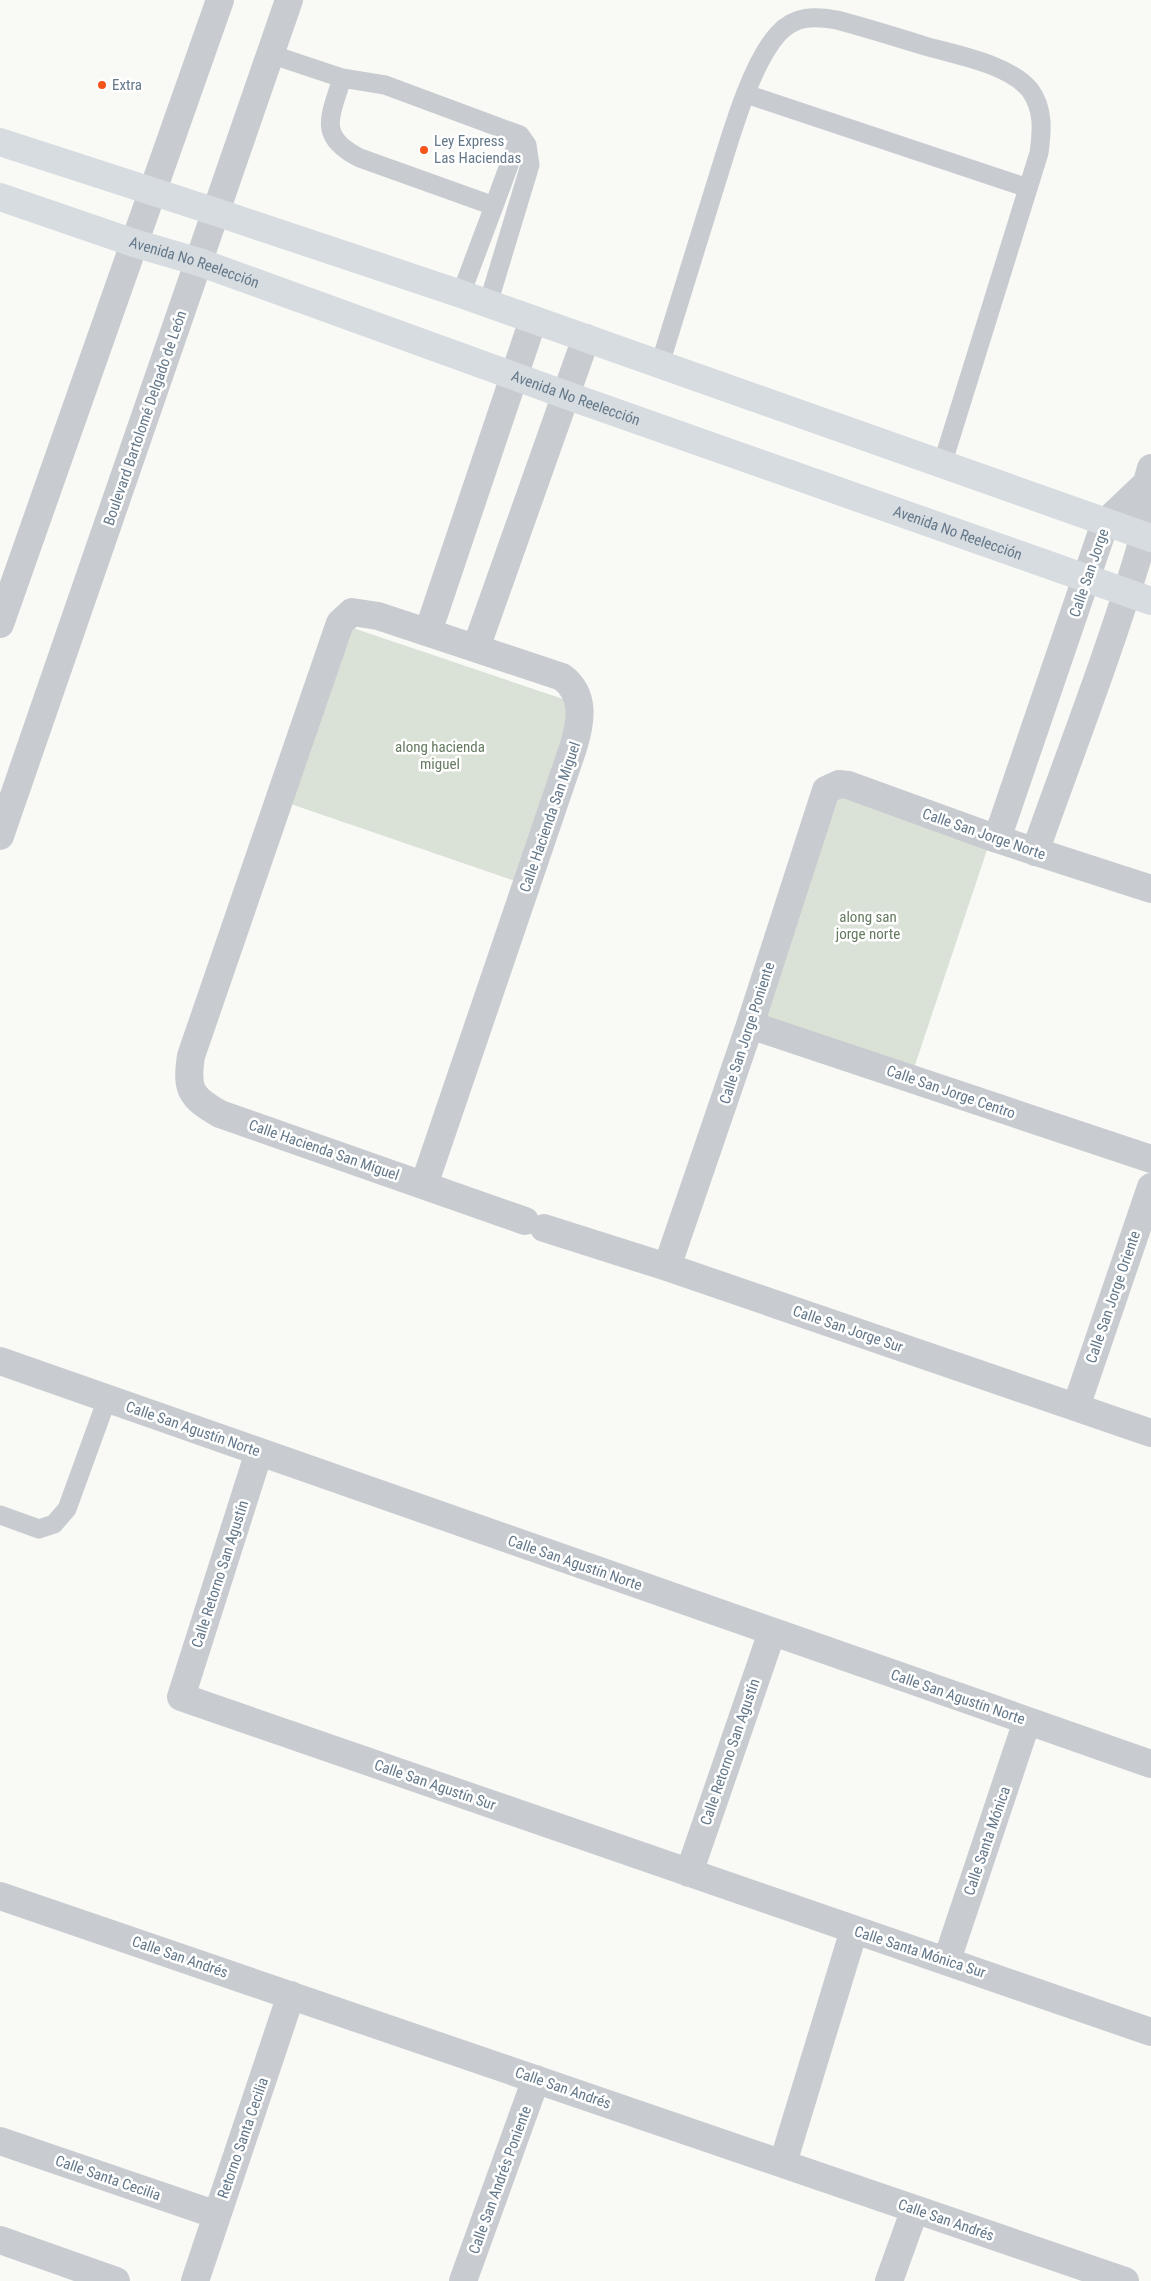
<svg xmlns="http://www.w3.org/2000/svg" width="1151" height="2281" viewBox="0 0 1151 2281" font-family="'Roboto Condensed',sans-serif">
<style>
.green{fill:#dae1d6}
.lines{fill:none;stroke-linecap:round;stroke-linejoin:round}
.service{stroke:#c8ccd0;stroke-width:19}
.minor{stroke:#c8ccd0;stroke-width:28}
.tertiary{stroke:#c8ccd0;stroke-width:28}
.secondary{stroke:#d6dce0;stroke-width:28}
.poi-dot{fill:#f65418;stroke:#fff;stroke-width:2}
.labels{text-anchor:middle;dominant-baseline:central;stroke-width:5;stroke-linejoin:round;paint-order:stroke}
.poi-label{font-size:15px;fill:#64788a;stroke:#fff;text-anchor:start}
.street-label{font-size:15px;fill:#64788a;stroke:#fff}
.park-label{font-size:15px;fill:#657a60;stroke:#fff}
</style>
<rect width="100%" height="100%" fill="#f9f9f6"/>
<!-- green -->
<path class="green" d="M344 625 575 703 515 881 285 802Z
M823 781 992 835 911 1077 745 1016Z"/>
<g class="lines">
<!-- service -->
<path class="service" d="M270 54 342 78 385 85 520 135 527 145 530 165 488 304
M342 78C331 116 316 136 360 158L494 206 461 294
M746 94 1028 188
M494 206 520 135
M660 364C679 303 698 241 717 180 730 139 750 65 778 34 795 15 815 16 837 20 867 28 896 37 925 46 956 55 1009 64 1030 90 1044 109 1042 131 1039 153L942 465
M0 1515 39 1529 54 1524 67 1509 107 1399"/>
<!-- minor -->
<path class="minor" d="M428 632 533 320
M476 648 586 338
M997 839 1105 523 1145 485
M1035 852C1070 753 1109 654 1139 553 1148 524 1141 497 1151 468
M750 1025 1151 1159
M424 1185 573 748C581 722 586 695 562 677L378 616 352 612 340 623 191 1056C186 1089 190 1097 220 1114L525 1221
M544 1228 667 1267 1151 1433
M667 1267 750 1025 826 790 839 784 848 785 997 839 1151 889
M0 1361 1151 1764
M1076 1407 1151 1187
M259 1452 181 1697 1151 2032
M689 1873 772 1632
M0 1896 1125 2281
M947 1960 1027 1721
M0 2141 217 2215
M783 2163 854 1930
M0 2240 116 2281
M195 2281 291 1995
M463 2281 536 2079
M889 2281 915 2209"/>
<!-- tertiary -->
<path class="tertiary" d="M0 624 220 0
M0 836 289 0"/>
<!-- secondary -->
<g class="secondary">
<path d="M0 142 216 212 461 294 1151 538"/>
<path id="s1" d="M0 197 134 243 199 262 566 395 1151 601"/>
</g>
</g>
<!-- markers -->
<g class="poi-dot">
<circle cx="102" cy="85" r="5"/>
<circle cx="424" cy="150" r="5"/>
</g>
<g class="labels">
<!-- poi labels -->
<g class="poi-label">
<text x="112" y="85">Extra</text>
<text x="434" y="141">Ley Express<tspan x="434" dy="17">Las Haciendas</tspan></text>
</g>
<!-- street labels -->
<g class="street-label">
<text stroke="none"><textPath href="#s1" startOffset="205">Avenida No Reelección</textPath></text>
<text stroke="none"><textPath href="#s1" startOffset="610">Avenida No Reelección</textPath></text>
<text transform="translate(145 418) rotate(-71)">Boulevard Bartolomé Delgado de León</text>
<text stroke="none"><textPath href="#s1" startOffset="1015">Avenida No Reelección</textPath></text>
<text transform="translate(1089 573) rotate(-71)">Calle San Jorge</text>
<text transform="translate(550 817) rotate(-71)">Calle Hacienda San Miguel</text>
<text transform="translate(984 834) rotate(19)">Calle San Jorge Norte</text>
<text transform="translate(747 1033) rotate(-72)">Calle San Jorge Poniente</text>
<text transform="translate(951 1092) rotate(19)">Calle San Jorge Centro</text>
<text transform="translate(324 1150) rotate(19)">Calle Hacienda San Miguel</text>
<text transform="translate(1113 1297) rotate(-71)">Calle San Jorge Oriente</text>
<text transform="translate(848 1329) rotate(19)">Calle San Jorge Sur</text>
<text transform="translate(193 1429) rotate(19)">Calle San Agustín Norte</text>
<text transform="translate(575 1563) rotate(19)">Calle San Agustín Norte</text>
<text transform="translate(220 1574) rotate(-72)">Calle Retorno San Agustín</text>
<text transform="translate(958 1697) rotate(19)">Calle San Agustín Norte</text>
<text transform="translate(730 1752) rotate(-71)">Calle Retorno San Agustín</text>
<text transform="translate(435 1785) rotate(19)">Calle San Agustín Sur</text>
<text transform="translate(987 1841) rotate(-71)">Calle Santa Mónica</text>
<text transform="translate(920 1952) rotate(18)">Calle Santa Mónica Sur</text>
<text transform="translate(180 1957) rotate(19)">Calle San Andrés</text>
<text transform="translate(563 2088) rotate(19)">Calle San Andrés</text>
<text transform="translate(243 2138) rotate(-71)">Retorno Santa Cecilia</text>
<text transform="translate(108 2178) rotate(19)">Calle Santa Cecilia</text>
<text transform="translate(500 2180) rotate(-70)">Calle San Andrés Poniente</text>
<text transform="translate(946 2220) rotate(19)">Calle San Andrés</text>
</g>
<!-- park labels -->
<g class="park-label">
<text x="440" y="747">along hacienda<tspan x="440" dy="17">miguel</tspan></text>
<text x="868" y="917">along san<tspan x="868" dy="17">jorge norte</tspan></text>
</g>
</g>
</svg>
